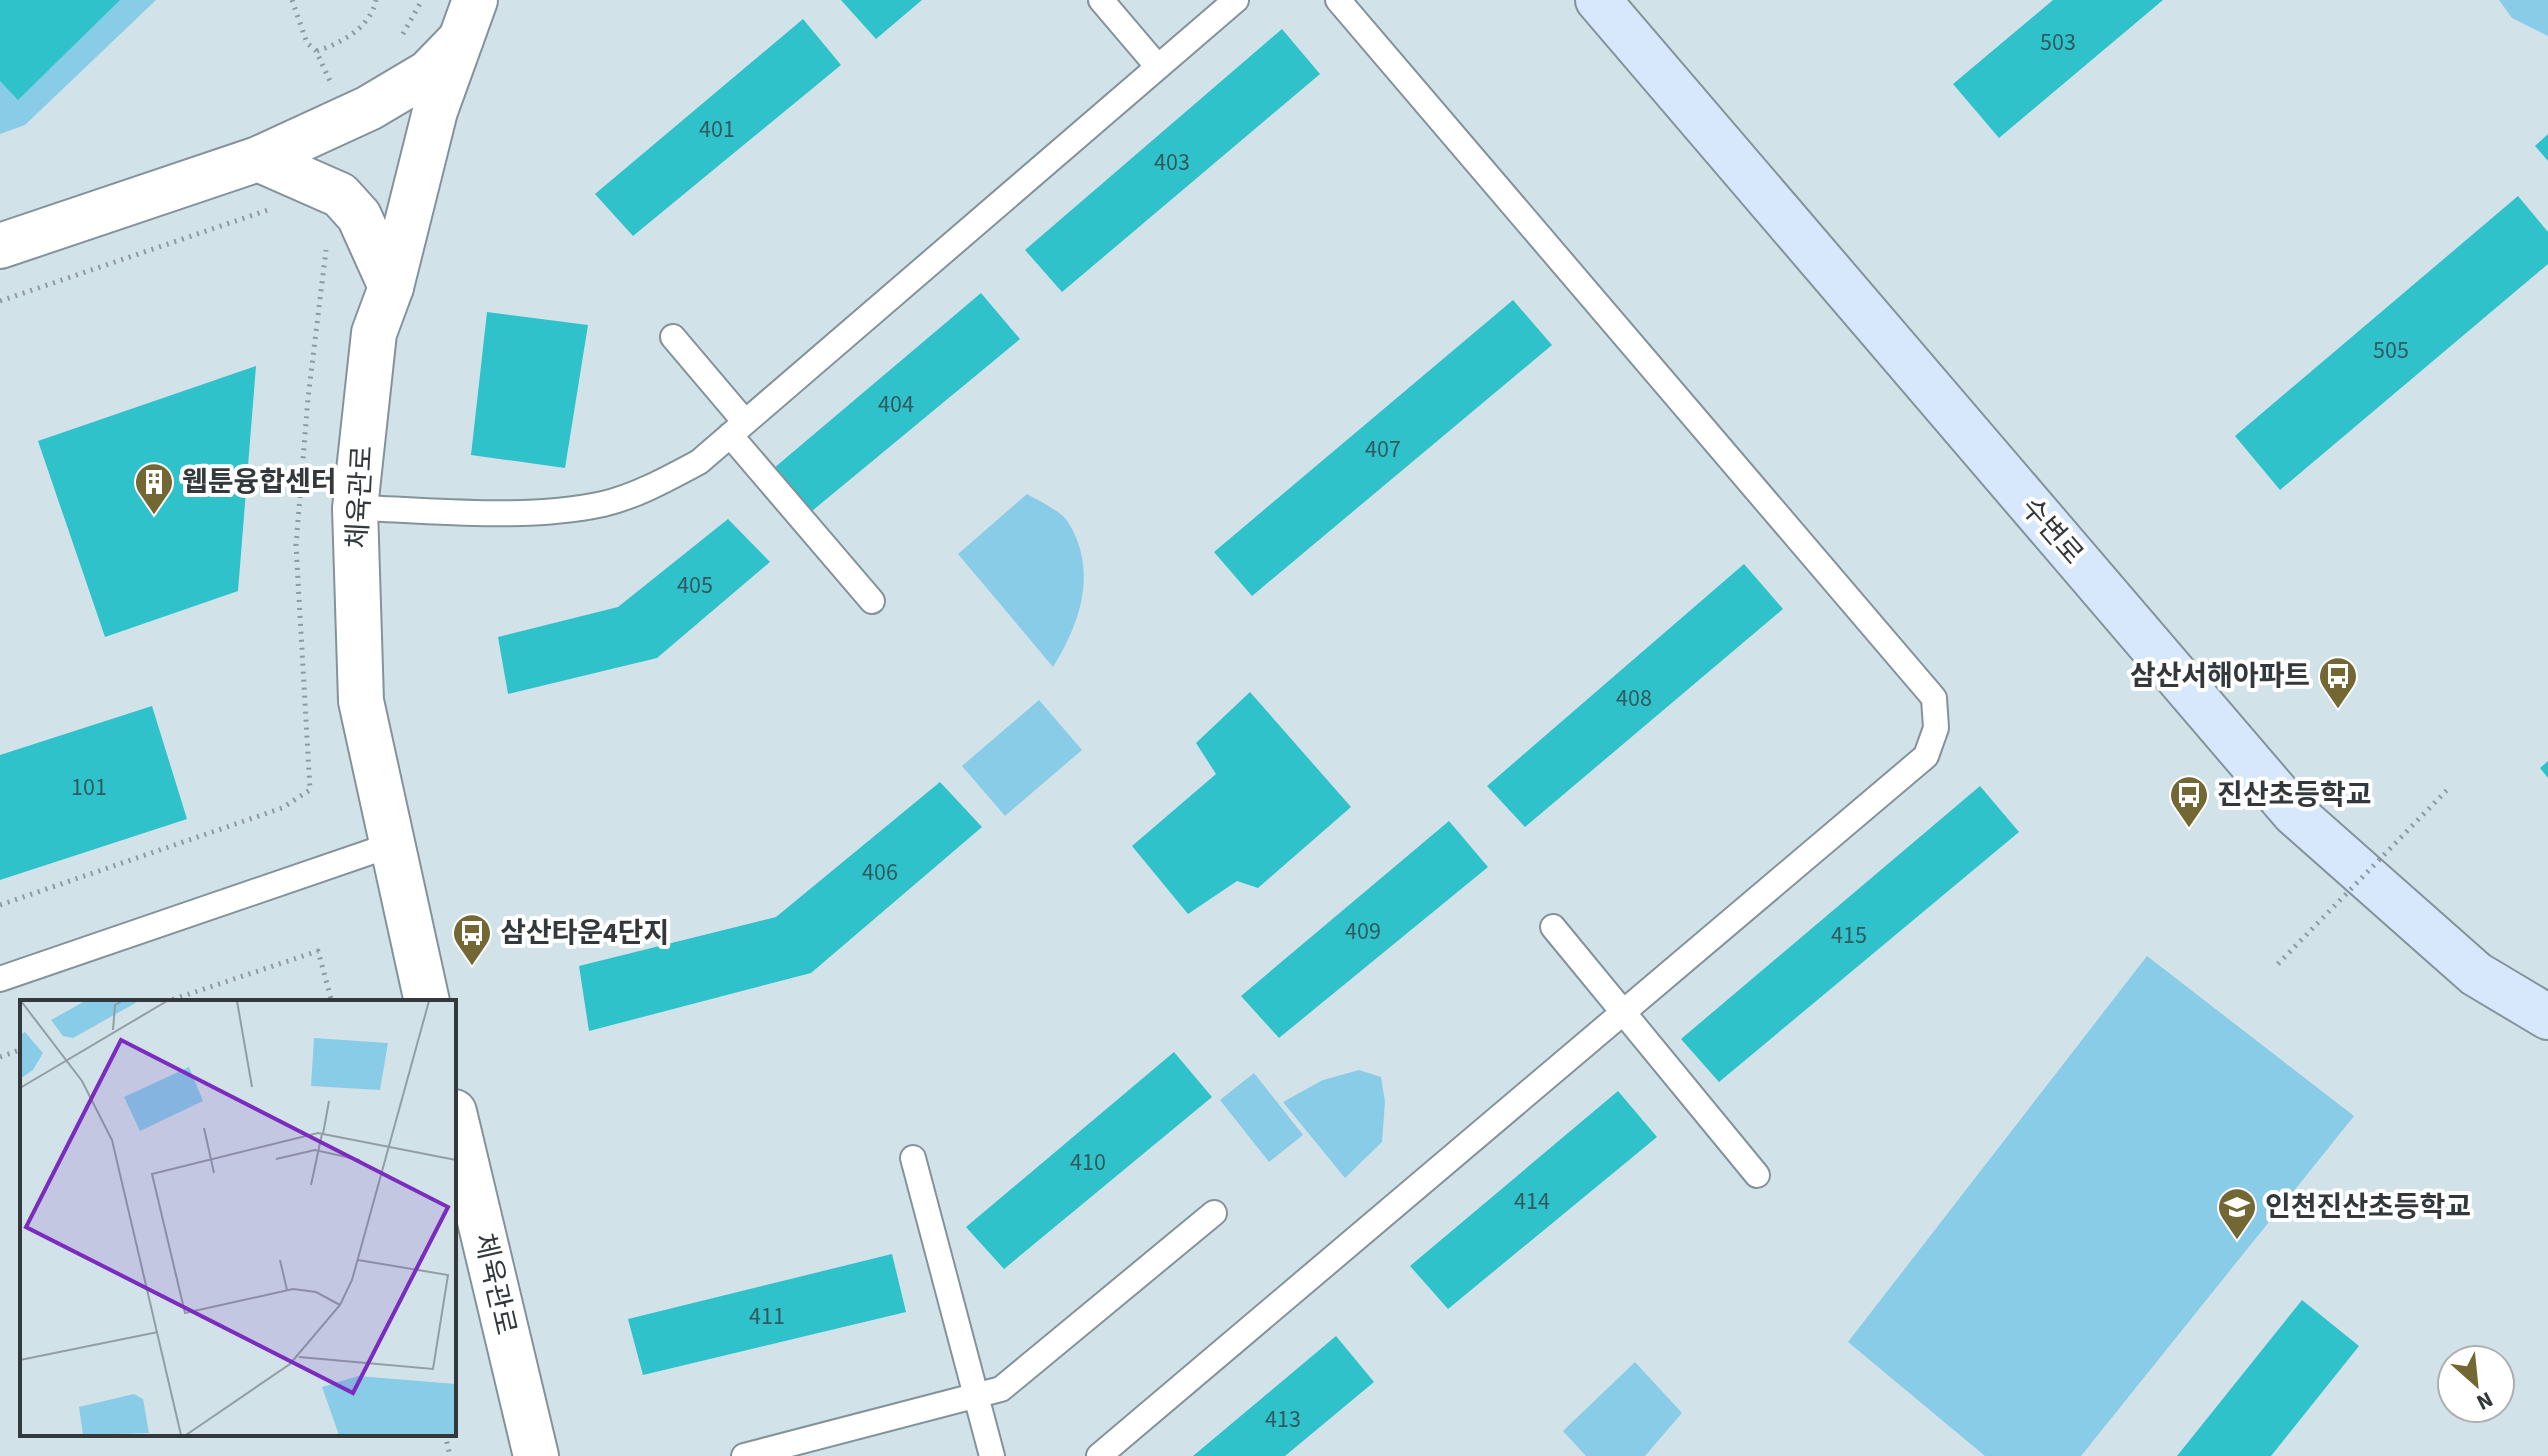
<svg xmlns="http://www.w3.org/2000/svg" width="2548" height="1456" viewBox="0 0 2548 1456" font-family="'Source Sans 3','Noto Sans KR',sans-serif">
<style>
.green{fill:#89cce7}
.building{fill:#2fc2ca}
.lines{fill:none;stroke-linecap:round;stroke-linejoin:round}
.service-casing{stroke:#84939a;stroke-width:28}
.minor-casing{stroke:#84939a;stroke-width:48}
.tertiary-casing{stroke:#84939a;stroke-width:48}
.secondary-casing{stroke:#84939a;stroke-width:48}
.path{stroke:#8f9aa0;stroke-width:5;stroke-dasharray:2 6;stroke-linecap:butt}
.service{stroke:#fff;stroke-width:24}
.minor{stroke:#fff;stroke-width:44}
.tertiary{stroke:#fff;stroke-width:44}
.secondary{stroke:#d7e8fc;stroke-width:44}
.path-bridge{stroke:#8f9aa0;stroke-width:5;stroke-dasharray:2 6;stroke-linecap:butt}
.labels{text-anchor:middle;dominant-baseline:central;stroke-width:8;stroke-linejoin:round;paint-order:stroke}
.number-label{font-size:24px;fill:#315a5f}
.poi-label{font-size:28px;font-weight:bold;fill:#32383b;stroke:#fff;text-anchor:start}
.street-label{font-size:28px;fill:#32383b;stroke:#fff}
.inset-road{fill:none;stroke:#929ea3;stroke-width:2}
.view{fill:#7b2cbf;fill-opacity:0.15;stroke:#7b2cbf;stroke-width:4}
.inset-edge{fill:none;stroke:#32383b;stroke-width:4}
</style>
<rect width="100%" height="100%" fill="#d2e2e9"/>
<!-- green -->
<path class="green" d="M0 0H156L25 125 0 134Z
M2499 0H2548V36L2512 18Z
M1027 494C1039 501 1061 511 1068 522 1098 570 1081 622 1053 667L958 554Z
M1039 700 1082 750 1005 816 962 766Z
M2147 956 2354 1116 2081 1456H1985L1848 1342Z
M1359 1070 1381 1077 1385 1102 1382 1142 1345 1178 1283 1102 1323 1080Z
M1254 1073 1303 1135 1269 1162 1220 1100Z
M1635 1362 1682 1413 1645 1456H1586L1563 1431Z"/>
<!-- building -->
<path class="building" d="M0 0H120L18 100 0 81Z
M841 0H922L876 39Z
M2053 0H2163L1999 138 1953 84Z
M803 19 841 65 633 236 595 194Z
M1282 29 1320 74 1062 292 1025 250Z
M2548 134V161L2535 146Z
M2518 196 2548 232V264L2280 490 2235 436Z
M981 293 1020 339 812 511 774 468Z
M1513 300 1552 345 1252 596 1214 552Z
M487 312 588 325 565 468 471 455Z
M256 366 238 591 105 637 38 441Z
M728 519 770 562 657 658 508 694 498 637 618 607Z
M1744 564 1783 609 1525 827 1487 786Z
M1250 692 1351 807 1258 888 1237 881 1188 914 1132 846 1216 774 1196 743Z
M152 706 187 819 0 880V755Z
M2548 761V778L2540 768Z
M940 782 982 827 811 973 589 1031 579 966 776 917Z
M1980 786 2019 832 1719 1082 1681 1039Z
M1449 821 1488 867 1279 1038 1241 996Z
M1174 1052 1212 1097 1004 1269 966 1227Z
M1618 1091 1657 1137 1448 1309 1410 1266Z
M892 1254 906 1312 643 1375 628 1319Z
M2302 1300 2359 1346 2271 1456H2177Z
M1336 1336 1374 1382 1285 1456H1193Z"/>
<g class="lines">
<!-- service casing -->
<g class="service-casing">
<path id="service" d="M1101 0 1158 67
M673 337 745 422
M730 435 872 601
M355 508C436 510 523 521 603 504 637 496 669 478 699 462L1236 0
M1553 927 1757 1175
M0 979 391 845
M913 1158 992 1456
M744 1456 1001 1389 1214 1213
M1099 1456 1926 756 1936 728 1934 698 1338 0"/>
</g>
<!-- minor casing -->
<g class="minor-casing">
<path id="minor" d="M258 159 340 195 359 216 391 287
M0 246 258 159 369 108 428 73 461 39"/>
</g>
<!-- tertiary casing -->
<g class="tertiary-casing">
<path id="tertiary" d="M427 1002 361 701 355 508 374 333 391 287 435 111 475 0
M454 1112 536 1456"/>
</g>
<!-- secondary casing -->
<g class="secondary-casing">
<path id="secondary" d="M1598 0 2294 813 2476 974 2548 1017"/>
</g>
<!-- path -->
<path class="path" d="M292 0 307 43 316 51 330 81
M403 34 422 0
M317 51C341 43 370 28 376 0
M0 301 268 210
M0 905 282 808 310 790 296 545 308 398 326 250
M165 1002 318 951 332 1002
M0 1057 22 1049
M445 1434 450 1456"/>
<!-- service -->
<use href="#service" class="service"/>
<!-- minor -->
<use href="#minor" class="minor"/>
<!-- tertiary -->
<use href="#tertiary" class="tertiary"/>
<!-- secondary -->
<use href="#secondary" class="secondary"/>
<!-- path-bridge -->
<path class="path-bridge" d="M2278 964 2447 790"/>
</g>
<!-- icons -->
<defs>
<g id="building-pin" transform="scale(2)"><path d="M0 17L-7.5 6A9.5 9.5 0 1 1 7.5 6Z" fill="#736734" stroke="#fff"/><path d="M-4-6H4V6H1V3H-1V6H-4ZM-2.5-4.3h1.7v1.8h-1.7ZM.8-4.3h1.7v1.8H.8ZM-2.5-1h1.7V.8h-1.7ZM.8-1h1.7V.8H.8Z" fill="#fff"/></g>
<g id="bus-pin" transform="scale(2)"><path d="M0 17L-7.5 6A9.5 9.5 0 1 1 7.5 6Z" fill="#736734" stroke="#fff"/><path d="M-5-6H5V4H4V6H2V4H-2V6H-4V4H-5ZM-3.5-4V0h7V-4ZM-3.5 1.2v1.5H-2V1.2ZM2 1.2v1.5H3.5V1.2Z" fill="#fff"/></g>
<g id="school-pin" transform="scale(2)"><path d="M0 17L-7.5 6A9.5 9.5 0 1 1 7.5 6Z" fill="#736734" stroke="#fff"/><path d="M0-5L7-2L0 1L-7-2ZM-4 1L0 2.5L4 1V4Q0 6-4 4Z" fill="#fff"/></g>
</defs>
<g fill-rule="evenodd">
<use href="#building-pin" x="154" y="482"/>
<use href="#bus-pin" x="2338" y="676"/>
<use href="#bus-pin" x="2189" y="795"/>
<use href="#bus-pin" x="472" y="933"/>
<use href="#school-pin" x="2237" y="1207"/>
</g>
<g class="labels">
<!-- number labels -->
<g class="number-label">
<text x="2058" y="42">503</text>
<text x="717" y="129">401</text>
<text x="1172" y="162">403</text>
<text x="2391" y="350">505</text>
<text x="896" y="404">404</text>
<text x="1383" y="449">407</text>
<text x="695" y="585">405</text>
<text x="1634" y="698">408</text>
<text x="89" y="787">101</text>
<text x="880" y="872">406</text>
<text x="1363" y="931">409</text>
<text x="1849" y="935">415</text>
<text x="1088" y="1162">410</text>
<text x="1532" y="1201">414</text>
<text x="767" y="1316">411</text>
<text x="1283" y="1419">413</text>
</g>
<!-- poi labels -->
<g class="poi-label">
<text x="182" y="482">웹툰융합센터</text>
<text x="2310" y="676" text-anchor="end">삼산서해아파트</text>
<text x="2217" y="795">진산초등학교</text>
<text x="500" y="933">삼산타운4단지</text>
<text x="2265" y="1207">인천진산초등학교</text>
</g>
<!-- street labels -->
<g class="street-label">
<text transform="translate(360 497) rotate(-87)">체육관로</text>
<text transform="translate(2052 531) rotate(49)">수변로</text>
<text transform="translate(495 1284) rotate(77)">체육관로</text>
</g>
</g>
<!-- overview -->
<g transform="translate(20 1000)">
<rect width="436" height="436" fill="#d2e2e9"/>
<path d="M65 1H119L53 38 43 36 31 20ZM5 32 23 53 13 70 0 79V35ZM294 38 368 43 360 90 291 86ZM169 67 183 101 120 131 104 97ZM338 376 436 384V435H319L302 387ZM114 394 123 399 129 433 63 435 59 407Z" fill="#89cce7"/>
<path class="inset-road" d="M1 1 62 81 92 140 161 435M217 1 232 87M93 30 95 5 102 1M0 88 147 1M184 128 194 173M303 134 309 101M256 159 295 150 340 160M291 185 302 134M260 260 267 290M320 305 296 292 273 289 165 313 132 174 298 133 436 160M279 357 413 369 428 275 338 260M0 360 138 332M166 435 270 364 320 305 332 280 409 1"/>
<path class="view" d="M101 40 428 207 333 393 6 227Z"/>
<rect width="436" height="436" class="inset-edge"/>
</g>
<!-- north arrow -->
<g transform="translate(2476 1384) rotate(153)"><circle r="38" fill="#ffffff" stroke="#adafb1" stroke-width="2"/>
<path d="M0-6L14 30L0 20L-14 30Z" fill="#736734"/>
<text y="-12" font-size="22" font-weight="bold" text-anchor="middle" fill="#32383b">N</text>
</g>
</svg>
